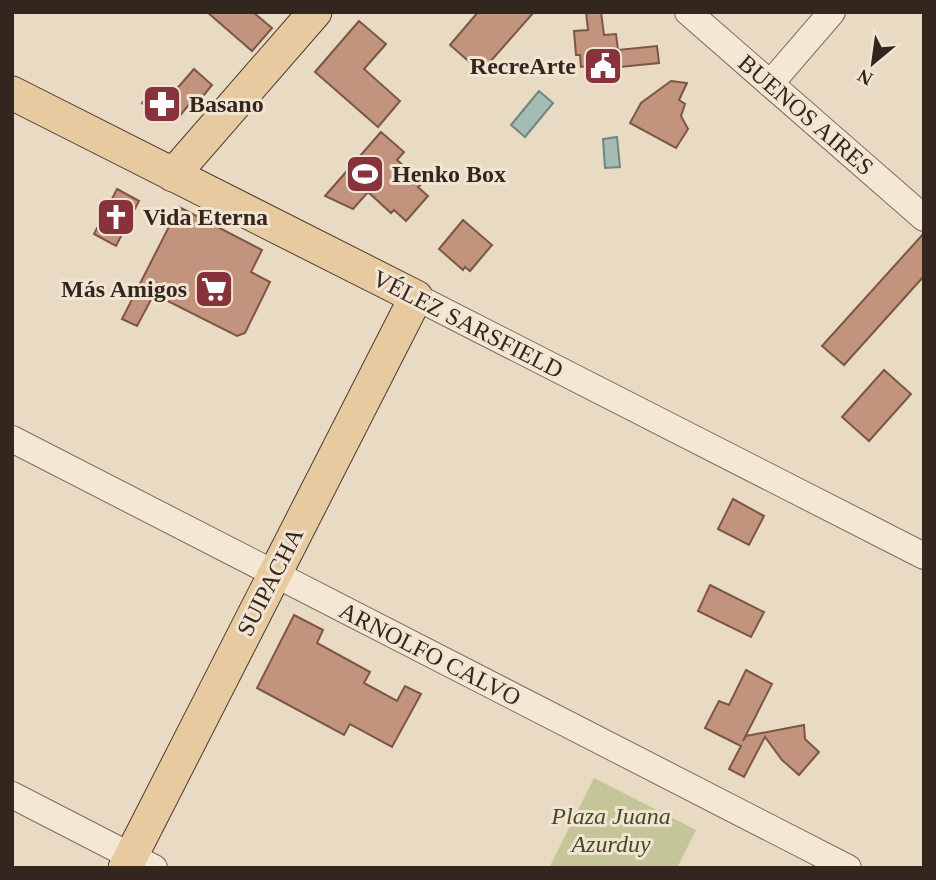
<svg xmlns="http://www.w3.org/2000/svg" width="936" height="880" viewBox="0 0 936 880" font-family="Georgia,serif">
<style>
.green{fill:#c4c599}
.water{fill:#a5bcb3;stroke:#6d887f;stroke-width:2}
.building{fill:#c2947e;stroke:#7d5645;stroke-width:2}
.lines{fill:none;stroke-linecap:round;stroke-linejoin:round}
.minor-casing{stroke:#806c5c;stroke-width:28}
.major-casing{stroke:#4e3b30;stroke-width:35}
.minor{stroke:#f4e8d5;stroke-width:26}
.major{stroke:#e7ca9f;stroke-width:33}
.labels{text-anchor:middle;dominant-baseline:central;stroke-width:6;stroke-linejoin:round;paint-order:stroke}
.poi-label{font-size:24px;font-weight:bold;fill:#32261e;stroke:#f1e5d2;text-anchor:start}
.street-label{font-size:24px;fill:#32261e;stroke:#f1e5d2}
.park-label{font-size:24px;font-style:italic;fill:#464c27;stroke:#f1e5d2}
</style>
<rect width="100%" height="100%" fill="#e8dac3"/>
<!-- green -->
<path class="green" d="M594 778 696 830 677 868H549Z"/>
<!-- water -->
<path class="water" d="M539 91 553 103 525 137 511 125Z
M617 137 620 167 605 168 603 139Z"/>
<!-- building -->
<path class="building" d="M207 12H253L272 28 252 51Z
M478 12H534L481 72 450 45Z
M586 12H601L604 35 616 34 618 50 657 46 659 63 620 67 619 63 581 67 580 55H576L574 31 588 30Z
M359 21 386 44 364 69 400 101 378 127 315 72Z
M194 69 212 85 195 106 191 102 178 118 166 120 142 103 154 89 167 100Z
M671 81 687 83 679 100 685 104 681 116 688 129 676 148 630 123 641 103Z
M381 132 404 152 397 160 423 183 418 187 428 196 406 221 394 210 391 213 368 192 353 209 325 196Z
M117 189 139 201 116 246 94 234Z
M179 207 262 250 251 272 270 282 245 333 237 336 154 294 137 326 122 319Z
M463 220 492 245 470 271 465 267 463 270 439 249Z
M924 233V276L844 365 822 346Z
M884 370 911 394 869 441 842 417Z
M733 499 764 516 749 545 718 529Z
M710 585 764 612 751 637 698 611Z
M294 615 323 630 317 643 370 672 364 683 397 701 405 686 421 694 392 747 350 724 344 735 257 688Z
M746 670 772 684 743 741 746 736 804 725 805 739 819 752 799 775 782 760 765 737 744 777 729 769 741 746 705 728 719 701 729 705Z"/>
<g class="lines">
<!-- minor casing -->
<g class="minor-casing">
<path id="minor" d="M688 12 924 218
M770 84 832 12
M416 297 924 556
M12 439 848 868
M12 795 154 868"/>
</g>
<!-- major casing -->
<g class="major-casing">
<path id="major" d="M12 93 416 297 125 868
M173 175 315 12"/>
</g>
<!-- minor -->
<use href="#minor" class="minor"/>
<!-- major -->
<use href="#major" class="major"/>
</g>
<!-- icons -->
<defs>
<g id="civic-square" transform="scale(2.0125)"><rect x="-9" y="-9" width="18" height="18" rx="4" fill="#88333c" stroke="#f1e5d2"/><path d="M-.6-6.5H3V-4.5H.6V-3L4-1V1h2V6H-6V1h2V-1L-.6-3ZM-1.2 2.5V6h2.4V2.5Z" fill="#fff"/></g>
<g id="pharmacy-square" transform="scale(2.0125)"><rect x="-9" y="-9" width="18" height="18" rx="4" fill="#88333c" stroke="#f1e5d2"/><path d="M-2-6h4v4h4v4h-4v4h-4v-4h-4v-4h4Z" fill="#fff"/></g>
<g id="stadium-square" transform="scale(2.0125)"><rect x="-9" y="-9" width="18" height="18" rx="4" fill="#88333c" stroke="#f1e5d2"/><path d="M0-5a6.5 5 0 1 0 0 10a6.5 5 0 1 0 0-10ZM-3.5-1.8h7v3.6h-7Z" fill="#fff"/></g>
<g id="church-square" transform="scale(2.0125)"><rect x="-9" y="-9" width="18" height="18" rx="4" fill="#88333c" stroke="#f1e5d2"/><path d="M-1.2-6h2.4v3.5h3.3v2.4h-3.3V6h-2.4V-.1h-3.3v-2.4h3.3Z" fill="#fff"/></g>
<g id="supermarket-square" transform="scale(2.0125)"><rect x="-9" y="-9" width="18" height="18" rx="4" fill="#88333c" stroke="#f1e5d2"/><path d="M-6-5.5h2.5l.6 2H6L4.5 2H-2.5L-4.4-4H-6ZM-1.5 3.2a1.3 1.3 0 1 0 .1 0ZM3 3.2a1.3 1.3 0 1 0 .1 0Z" fill="#fff"/></g>
</defs>
<g fill-rule="evenodd">
<use href="#civic-square" x="603" y="66"/>
<use href="#pharmacy-square" x="162" y="104"/>
<use href="#stadium-square" x="365" y="174"/>
<use href="#church-square" x="116" y="217"/>
<use href="#supermarket-square" x="214" y="289"/>
</g>
<g class="labels">
<!-- poi labels -->
<g class="poi-label">
<text x="576" y="66" text-anchor="end">RecreArte</text>
<text x="189" y="104">Basano</text>
<text x="392" y="174">Henko Box</text>
<text x="143" y="217">Vida Eterna</text>
<text x="187" y="289" text-anchor="end">Más Amigos</text>
</g>
<!-- street labels -->
<g class="street-label">
<text transform="translate(806 115) rotate(41)">BUENOS AIRES</text>
<text transform="translate(468 324) rotate(27)">VÉLEZ SARSFIELD</text>
<text transform="translate(270 582) rotate(-63)">SUIPACHA</text>
<text transform="translate(430 654) rotate(27)">ARNOLFO CALVO</text>
</g>
<!-- park labels -->
<g class="park-label">
<text x="611" y="816">Plaza Juana<tspan x="611" dy="28">Azurduy</tspan></text>
</g>
</g>
<!-- border -->
<rect width="936" height="880" fill="none" stroke="#32261e" stroke-width="28"/>
<!-- north arrow -->
<g transform="translate(873 63) rotate(209)" stroke="#f1e5d2" stroke-width="5" paint-order="stroke">
<path d="M0-5L12 26L0 18L-12 26Z" fill="#32261e"/>
<text y="-10" font-size="19" font-weight="bold" text-anchor="middle" fill="#32261e">N</text>
</g>
</svg>
